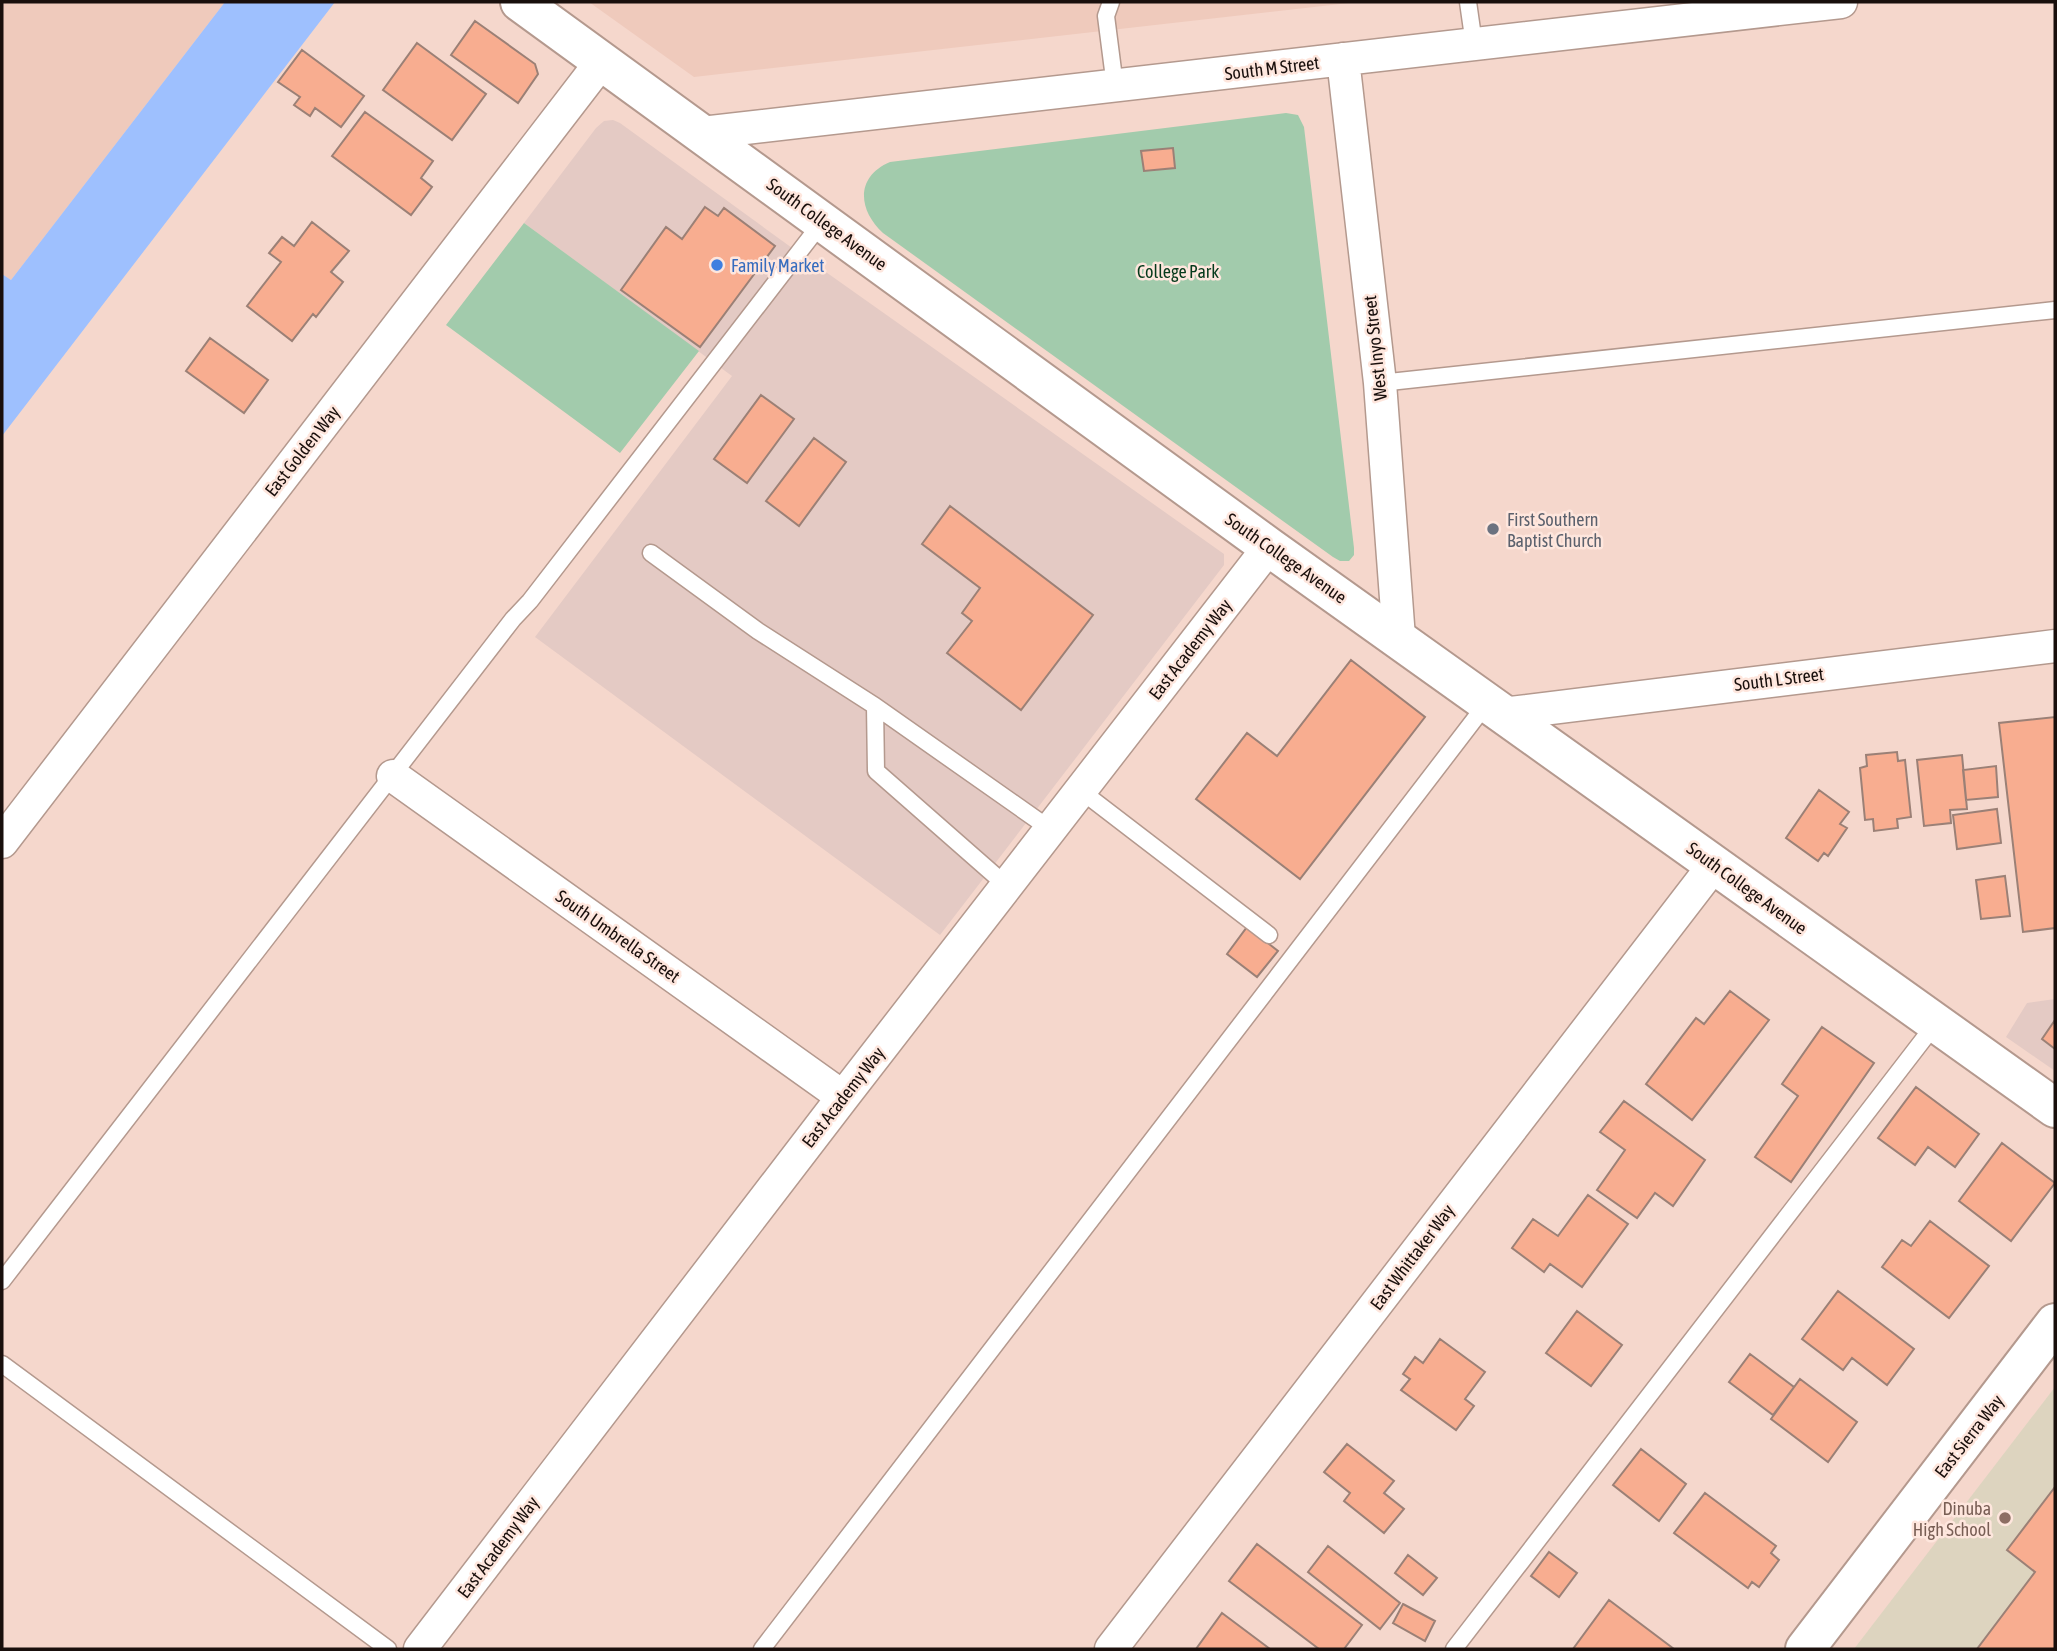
<svg xmlns="http://www.w3.org/2000/svg" width="2057" height="1651" viewBox="0 0 2057 1651" font-family="'Asap Condensed',sans-serif">
<style>
.commercial{fill:#e4cac4}
.built{fill:#efcabc}
.education{fill:#ddd4bf}
.green{fill:#a2cbac}
.water{fill:#9ec0fe}
.building{fill:#f8ad90;stroke:#9b8076;stroke-width:2}
.lines{fill:none;stroke-linecap:round;stroke-linejoin:round}
.service-casing{stroke:#b4998e;stroke-width:19}
.minor-casing{stroke:#b4998e;stroke-width:35}
.tertiary-casing{stroke:#b4998e;stroke-width:42}
.service{stroke:#fff;stroke-width:16}
.minor{stroke:#fff;stroke-width:32}
.tertiary{stroke:#fff;stroke-width:38}
.shop-dot{fill:#3f7fe0;stroke:#fee6dd;stroke-width:2.5}
.worship-dot{fill:#6b7280;stroke:#fee6dd;stroke-width:2.5}
.education-dot{fill:#8d6e63;stroke:#fee6dd;stroke-width:2.5}
.labels{text-anchor:middle;dominant-baseline:central;stroke-width:5;stroke-linejoin:round;paint-order:stroke}
.street-label{font-size:18px;fill:#190f0c;stroke:#fee6dd}
.shop-label{font-size:18px;fill:#366cbe;stroke:#fee6dd;text-anchor:start}
.park-label{font-size:18px;fill:#053a1b;stroke:#fee6dd}
.worship-label{font-size:18px;fill:#5b616d;stroke:#fee6dd;text-anchor:start}
.education-label{font-size:18px;fill:#785e54;stroke:#fee6dd;text-anchor:end}
</style>
<rect width="100%" height="100%" fill="#f5d7cc"/>
<!-- commercial -->
<path class="commercial" d="M613 120 620 123 799 253 1224 554V565L940 935 535 637 732 376 524 223 596 128 604 121Z
M2055 999V1071L2006 1037 2027 1003Z"/>
<!-- built -->
<path class="built" d="M2 2H225L11 280 2 274Z
M589 2H1358L694 77Z"/>
<!-- education -->
<path class="education" d="M2055 1387V1649H1854Z"/>
<!-- green -->
<path class="green" d="M1286 113 1298 115 1304 127 1354 548V555L1349 561H1340L1333 557 883 233C858 210 855 177 890 162Z
M524 223 699 351 620 453 446 325Z"/>
<!-- water -->
<path class="water" d="M225 2H335L2 436V274L11 280Z"/>
<!-- building -->
<path class="building" d="M475 21 535 64 538 74 518 103 451 55Z
M417 43 486 94 452 140 383 90Z
M302 50 364 96 341 127 315 108 310 116 294 105 300 97 278 82Z
M365 112 433 161 421 178 432 187 411 215 332 156Z
M1173 148 1175 168 1144 171 1141 151Z
M705 207 718 216 724 208 775 246 700 347 621 290 666 227 682 239Z
M312 222 349 251 331 272 343 282 316 317 313 314 292 341 247 306 281 262 269 253 282 237 294 246Z
M210 338 268 380 244 413 186 371Z
M761 395 794 419 747 483 714 459Z
M814 438 846 462 799 526 766 501Z
M950 506 1093 615 1021 710 947 653 972 621 962 613 980 588 922 544Z
M1351 660 1425 717 1300 879 1196 799 1247 733 1277 756Z
M2055 717V928L2023 932 1999 723Z
M1897 752 1898 761 1905 760 1911 817 1897 819 1898 828 1874 831 1873 819 1865 820 1860 768 1867 766 1866 755Z
M1962 755 1967 809 1950 810 1951 823 1924 826 1917 760Z
M1996 766 1998 797 1966 800 1963 770Z
M1819 790 1849 812 1840 824 1847 828 1828 856 1824 853 1818 861 1786 838Z
M1997 809 2001 843 1957 849 1953 815Z
M2005 876 2010 916 1981 919 1976 880Z
M1247 927 1278 951 1257 977 1227 954Z
M1730 991 1769 1020 1692 1120 1646 1084 1696 1018 1704 1024Z
M2055 1020V1049L2042 1039Z
M1822 1027 1874 1063 1791 1182 1755 1157 1798 1096 1782 1084Z
M1916 1087 1979 1134 1955 1167 1928 1147 1915 1165 1878 1138Z
M1624 1101 1705 1160 1673 1206 1655 1193 1637 1218 1597 1190 1625 1150 1600 1132Z
M2002 1143 2055 1183 2011 1241 1959 1201Z
M1588 1195 1628 1224 1582 1287 1550 1264 1544 1272 1512 1248 1533 1219 1558 1236Z
M1930 1221 1989 1266 1949 1318 1882 1267 1902 1240 1911 1246Z
M1838 1291 1914 1349 1887 1385 1852 1358 1843 1370 1802 1339Z
M1577 1311 1622 1345 1591 1386 1546 1353Z
M1440 1339 1485 1372 1465 1399 1474 1406 1456 1430 1401 1390 1410 1379 1403 1374 1415 1357 1423 1363Z
M1750 1354 1794 1387 1773 1415 1729 1382Z
M1800 1379 1857 1422 1828 1462 1771 1419Z
M1347 1444 1394 1481 1384 1493 1404 1509 1384 1533 1344 1501 1350 1493 1324 1472Z
M1641 1449 1686 1484 1659 1521 1613 1485Z
M2055 1487V1649H1977L2035 1572 2007 1550Z
M1705 1493 1776 1546 1771 1553 1779 1560 1759 1587 1752 1582 1748 1588 1674 1533Z
M1257 1544 1362 1625 1344 1649H1319L1229 1581Z
M1328 1546 1400 1603 1380 1629 1308 1572Z
M1549 1552 1577 1573 1559 1597 1531 1576Z
M1408 1555 1437 1578 1423 1595 1395 1573Z
M1609 1600 1674 1649H1573Z
M1403 1604 1435 1621 1425 1641 1393 1623Z
M1222 1613 1270 1649H1196Z"/>
<g class="lines">
<!-- service casing -->
<g class="service-casing">
<path id="service" d="M1111 2 1106 16 1115 86
M1468 2 1474 44
M1380 383 2055 310
M651 553 758 631 875 706 1050 829
M875 706 876 771 1007 886
M1080 790 1269 935
M2 1281 513 619 530 601 823 221
M2 1364 388 1649
M762 1649 1487 703
M1454 1649 1936 1023"/>
</g>
<!-- minor casing -->
<g class="minor-casing">
<path id="minor" d="M1343 59 1380 383 1399 638
M702 133 1841 2
M1502 714 2055 646
M393 776 843 1097
M2 842 602 61
M420 1649 843 1097 1269 547
M1111 1649 1714 865"/>
</g>
<!-- tertiary casing -->
<g class="tertiary-casing">
<path id="tertiary" d="M520 2 1269 547 2055 1108
M1805 1649 2055 1323"/>
</g>
<!-- service -->
<use href="#service" class="service"/>
<!-- minor -->
<use href="#minor" class="minor"/>
<!-- tertiary -->
<use href="#tertiary" class="tertiary"/>
</g>
<!-- markers -->
<circle class="shop-dot" cx="717" cy="265" r="7"/>
<circle class="worship-dot" cx="1493" cy="529" r="7"/>
<circle class="education-dot" cx="2005" cy="1518" r="7"/>
<g class="labels">
<!-- street labels -->
<g class="street-label">
<text transform="translate(1272 68) rotate(-7)">South M Street</text>
<text transform="translate(827 224) rotate(36)">South College Avenue</text>
<text transform="translate(1375 348) rotate(-96)">West Inyo Street</text>
<text transform="translate(302 451) rotate(-52)">East Golden Way</text>
<text transform="translate(1286 558) rotate(35)">South College Avenue</text>
<text transform="translate(1190 649) rotate(-52)">East Academy Way</text>
<text transform="translate(1779 679) rotate(-7)">South L Street</text>
<text transform="translate(1747 888) rotate(36)">South College Avenue</text>
<text transform="translate(618 936) rotate(35)">South Umbrella Street</text>
<text transform="translate(843 1097) rotate(-52)">East Academy Way</text>
<text transform="translate(1412 1257) rotate(-53)">East Whittaker Way</text>
<text transform="translate(1969 1436) rotate(-52)">East Sierra Way</text>
<text transform="translate(498 1547) rotate(-53)">East Academy Way</text>
</g>
<!-- shop labels -->
<g class="shop-label">
<text x="731" y="265">Family Market</text>
</g>
<!-- park labels -->
<g class="park-label">
<text x="1178" y="271">College Park</text>
</g>
<!-- worship labels -->
<g class="worship-label">
<text x="1507" y="519">First Southern<tspan x="1507" dy="21">Baptist Church</tspan></text>
</g>
<!-- education labels -->
<g class="education-label">
<text x="1991" y="1508">Dinuba<tspan x="1991" dy="21">High School</tspan></text>
</g>
</g>
<!-- border -->
<rect width="2057" height="1651" fill="none" stroke="#190f0c" stroke-width="7"/>
</svg>
